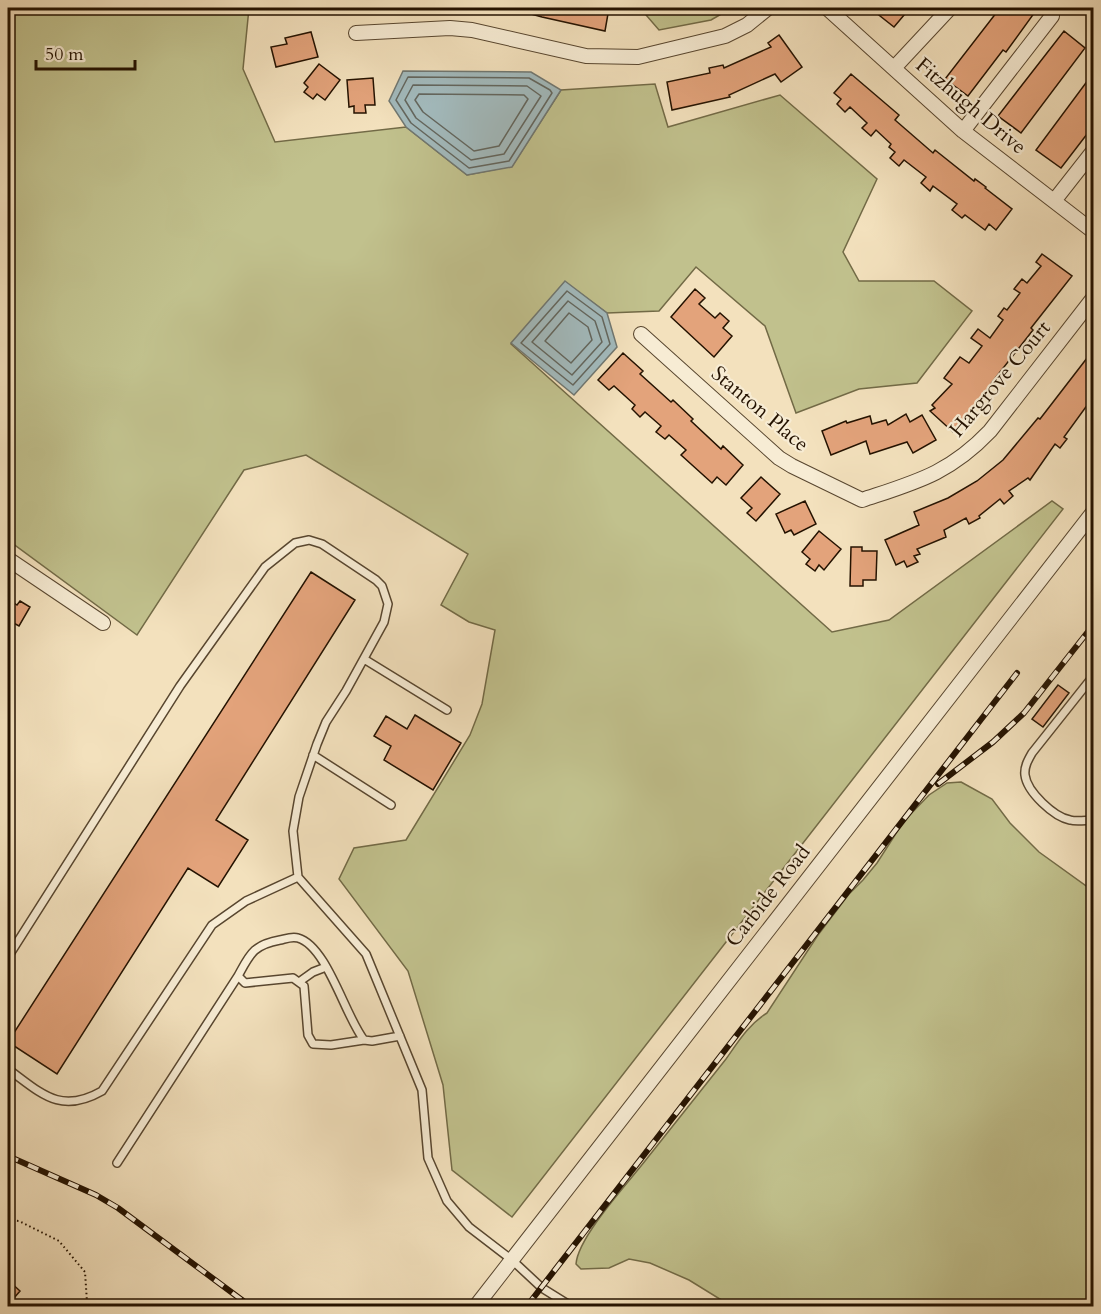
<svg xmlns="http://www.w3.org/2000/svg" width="1101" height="1314" viewBox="0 0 1101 1314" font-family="Cardo,serif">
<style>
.green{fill:#c1c18d;stroke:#726a46;stroke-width:1.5}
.water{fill:#a2babd;stroke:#707771;stroke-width:1.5}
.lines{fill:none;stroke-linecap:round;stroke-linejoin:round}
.shore{stroke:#63665e;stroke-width:1.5}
.building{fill:#e3a37b;stroke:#241200;stroke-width:1.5}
.lane-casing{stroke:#58462f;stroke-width:10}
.street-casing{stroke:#58462f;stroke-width:16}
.path{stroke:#241200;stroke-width:2;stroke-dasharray:1.5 3;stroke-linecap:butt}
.lane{stroke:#f7ecd4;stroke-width:7}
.street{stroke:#f7ecd4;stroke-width:14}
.rail-casing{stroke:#241200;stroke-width:6}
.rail{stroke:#f7ecd4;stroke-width:4;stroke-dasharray:11;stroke-linecap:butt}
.labels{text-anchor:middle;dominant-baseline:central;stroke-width:4.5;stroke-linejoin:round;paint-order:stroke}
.street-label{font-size:21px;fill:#241200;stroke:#f7ecd4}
</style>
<rect width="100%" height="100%" fill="#f3e1bd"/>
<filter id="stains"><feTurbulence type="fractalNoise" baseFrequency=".00333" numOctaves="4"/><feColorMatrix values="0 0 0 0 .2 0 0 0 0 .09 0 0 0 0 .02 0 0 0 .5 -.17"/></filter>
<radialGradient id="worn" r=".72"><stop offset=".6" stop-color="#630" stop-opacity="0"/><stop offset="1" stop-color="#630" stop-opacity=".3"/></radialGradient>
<!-- green -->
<path class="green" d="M21 8H249L243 69 275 142 406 127 467 175 512 166 561 90 655 84 668 127 780 95 877 179 843 252 859 281H934L972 311 917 383 859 389 796 413 765 326 696 267 659 311 607 313 565 282 511 344 832 632 889 620 1052 501 1063 509 512 1217 452 1170 443 1085 408 971 339 879 354 848 406 840 470 735 482 704 495 630 469 622 441 605 468 554 306 455 244 470 137 635 8 540V20Z
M640 8H639H732L711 20 659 30Z
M961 782 992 799 1010 823 1039 852 1093 891V1306H731L689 1280 650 1263 629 1259 609 1268 581 1269 576 1264C578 1237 627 1184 645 1161 672 1127 699 1093 726 1059 738 1042 749 1024 767 1013L818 935 849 894 863 880 877 863 904 821 929 795 947 783Z"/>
<!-- water -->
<path class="water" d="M403 71 531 72 561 90 512 167 467 175 406 127 389 101Z
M565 281 607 313 617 347 574 395 511 343Z"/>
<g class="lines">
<!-- shore -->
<path class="shore" d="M408 77 529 78 550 90 552 93 509 161 469 168 411 123 396 100Z
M413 85 527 86 541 96 504 154 471 160 416 118 405 100Z
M419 94 524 95 528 99 499 146 474 151 423 112 415 100Z
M567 291 602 317 610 344 573 385 521 343Z
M568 301 595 321 602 342 572 375 532 342Z
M569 313 588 327 592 340 571 363 545 341Z"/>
</g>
<!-- building -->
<path class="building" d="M521 8H609L605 31 542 17 520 11Z
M870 8H910L894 27Z
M1000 8H1030L1035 12 1006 52 1003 50 968 96 945 79Z
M1064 31 1085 48 1021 133 998 116Z
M311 32 318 57 276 67 271 47 287 44 285 38Z
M779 35 802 67 781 82 775 74 729 95 730 97 672 110 667 82 710 73 709 68 723 65 724 68 771 47 768 43Z
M319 64 340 80 325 100 317 94 313 99 304 92 308 87 304 83Z
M1094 72V125L1061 168 1036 150Z
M851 74 899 115 895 120 933 153 935 150 974 181 975 179 986 187 985 188 1012 209 996 230 989 224 985 230 965 215 962 218 952 210 957 204 933 186 930 191 921 183 926 177 904 160 899 166 890 158 895 152 889 147 891 144 876 130 871 136 862 128 867 123 850 107 845 112 837 104 841 99 834 93Z
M373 78 375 105H365L366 113H354V106L349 107 347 80Z
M1042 254 1072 276 1031 328 1033 330 993 381 970 415 953 432 930 411 935 408 932 405 952 384 944 378 960 357 969 363 982 346 971 338 978 329 990 338 1003 320 998 316 1004 308 1007 310 1020 293 1014 289 1022 279 1027 283 1041 266 1036 262Z
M695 289 705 298 699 304 715 318 720 313 729 321 723 328 732 336 714 357 671 317Z
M1094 349V408L1088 404 1064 437 1067 439 1060 448 1055 444 1030 480 1028 478 1009 491 1013 496 1004 504 1000 499 979 516 980 518 969 524 966 518 944 530 946 537 917 549 920 554 914 556 918 562 907 567 904 561 896 565 885 540 919 525 914 512 948 498 977 481 1003 460 1038 418 1040 419Z
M623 353 643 371 640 374 671 402 673 400 693 419 691 421 721 449 723 446 743 465 726 485 717 477 712 483 681 455 686 450 669 435 665 439 656 432 661 426 645 412 640 417 632 409 635 405 614 386 609 390 598 380Z
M906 414 910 422 922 415 936 440 913 453 907 442 870 454 866 441 831 455 822 431 846 421 847 423 870 416 872 424 886 420 888 425Z
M761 477 780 494 756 521 747 513 752 508 741 498Z
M805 501 816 524 794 535 791 530 785 533 776 514Z
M819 531 841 549 824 570 819 565 815 571 806 564 810 559 802 552Z
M851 547H862V551H877L876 580H863V586H850Z
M311 572 355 600 216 820 248 840 218 887 188 868 57 1074 8 1042Z
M20 601 30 607 19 626 8 620V615L14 603 17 605Z
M1058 685 1069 693 1043 727 1032 719Z
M415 715 461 743 433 790 384 760 391 746 374 736 386 716 407 729Z
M8 1280 20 1291 8 1305Z"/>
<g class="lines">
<!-- lane casing -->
<g class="lane-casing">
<path id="lane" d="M364 659 447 710
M1094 675 1032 753C1028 760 1024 767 1025 775 1027 792 1054 817 1070 820 1077 822 1086 820 1094 820
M313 755 391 805
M8 957 180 686 265 567 295 543 309 540 322 544 376 580 382 586 388 604 384 622 346 691 326 722 317 744 299 797 293 831 298 877 366 954 422 1090 428 1158 447 1201 469 1227 512 1260 542 1288 571 1306
M299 982 313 972 326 967
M364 1040 331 1045 313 1044 308 1035 304 986 293 978 245 983 238 976C250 954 253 945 280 940 285 939 292 936 298 938 327 946 345 1016 364 1040L372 1041 400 1036
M8 1069C41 1093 60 1115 102 1091L212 925 246 901 298 877
M117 1163 238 976"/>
</g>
<!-- street casing -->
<g class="street-casing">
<path id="street" d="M827 8 963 131 1094 232
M1093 8H1094
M356 33 450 28 472 30 586 56 638 57 725 36 747 25 768 8
M894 68 950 8
M963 131 1052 16
M1054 201 1094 150
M641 334 779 458 792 466 862 500C916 482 949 474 990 431L1094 297
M8 559 103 623
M476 1306 1094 511"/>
</g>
<!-- path -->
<path class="path" d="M8 1220 19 1221 59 1241 85 1272 87 1302 85 1306"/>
<!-- lane -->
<use href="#lane" class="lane"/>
<!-- street -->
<use href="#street" class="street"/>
<!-- rail casing -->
<g class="rail-casing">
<path id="rail" d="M938 784 993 742 1024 713 1094 624
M8 1156 96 1195 118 1208 250 1306
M527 1306 1017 673"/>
</g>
<!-- rail -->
<use href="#rail" class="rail"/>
</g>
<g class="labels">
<!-- street labels -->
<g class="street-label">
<text transform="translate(971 106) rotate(40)">Fitzhugh Drive</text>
<text transform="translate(1000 379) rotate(-50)">Hargrove Court</text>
<text transform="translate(760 409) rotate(40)">Stanton Place</text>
<text transform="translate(768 896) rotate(-52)">Carbide Road</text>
</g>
</g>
<!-- margin -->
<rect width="1101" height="1314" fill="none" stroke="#f3e1bd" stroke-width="30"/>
<rect x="9" y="9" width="1083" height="1296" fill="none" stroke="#241200" stroke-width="3"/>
<rect x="15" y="15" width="1071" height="1284" fill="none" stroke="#241200" stroke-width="1.5"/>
<!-- scale -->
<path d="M36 60v9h99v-9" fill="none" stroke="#241200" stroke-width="3"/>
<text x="45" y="60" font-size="18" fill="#241200" stroke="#f7ecd4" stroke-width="4.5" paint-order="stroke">50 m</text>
<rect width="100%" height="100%" filter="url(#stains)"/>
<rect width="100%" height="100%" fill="url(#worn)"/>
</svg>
